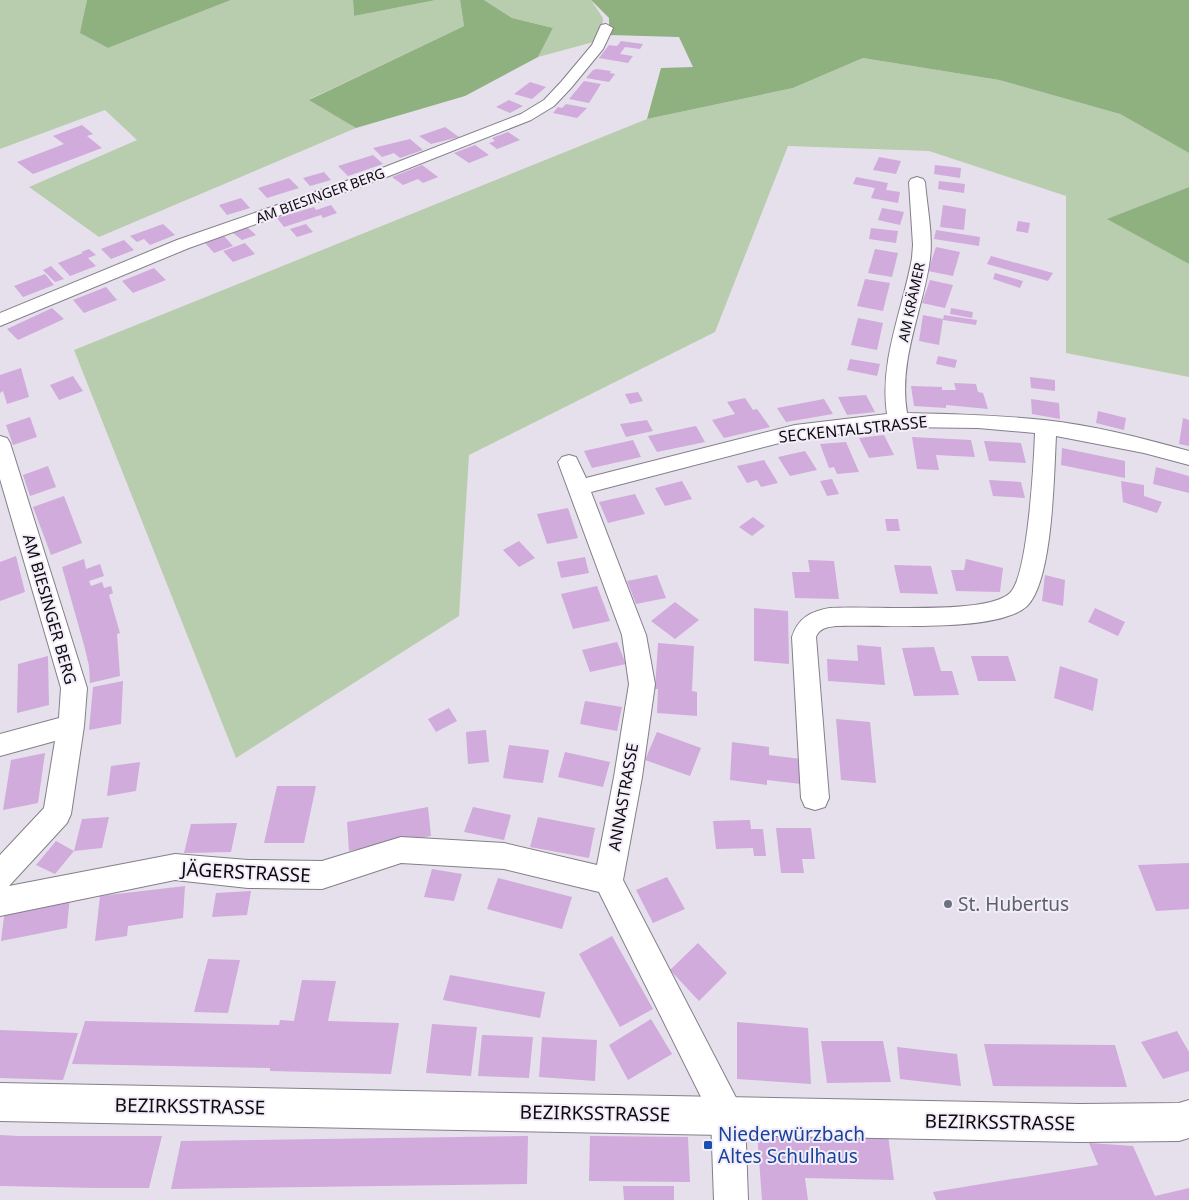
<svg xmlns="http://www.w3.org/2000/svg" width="1189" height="1200" viewBox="0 0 1189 1200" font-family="'Noto Sans',sans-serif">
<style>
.green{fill:#b8cdae}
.forest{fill:#8fb07f}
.building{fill:#d0abdb}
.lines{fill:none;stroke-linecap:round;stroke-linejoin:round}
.street-casing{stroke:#847f89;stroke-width:2}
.secondary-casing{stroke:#847f89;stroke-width:2}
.street{fill:#fff;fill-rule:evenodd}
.secondary{fill:#fff;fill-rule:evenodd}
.worship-dot{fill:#6b7280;stroke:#f3edf9;stroke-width:2}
.transit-dot{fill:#1a4fb4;stroke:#f3edf9;stroke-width:2}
.labels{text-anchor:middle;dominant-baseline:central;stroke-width:4;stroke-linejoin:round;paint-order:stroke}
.far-street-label{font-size:14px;fill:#0d0b0e;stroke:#f3edf9}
.street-label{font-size:16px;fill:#0d0b0e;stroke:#f3edf9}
.near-street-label{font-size:19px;fill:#0d0b0e;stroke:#f3edf9}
.near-worship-label{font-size:19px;fill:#5b616d;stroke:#f3edf9;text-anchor:start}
.near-transit-label{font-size:19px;fill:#164399;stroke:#f3edf9;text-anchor:start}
</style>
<rect width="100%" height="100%" fill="#e6e0ec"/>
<!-- green -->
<path class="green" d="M0 0H87L81 33 108 48 231 0H353L354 16 436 0H460L464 26 310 99 356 128 99 237 29 187 137 140 105 110 0 149Z
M484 0H591L603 18 601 40 538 57 553 28 512 18Z
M863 58 999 80 1120 114 1189 153V187L1108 219 1189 264V377L1066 353V196L929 151 788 146 715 332 469 455 459 616 236 758 74 350 647 119 793 88Z"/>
<!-- forest -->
<path class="forest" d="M87 0H231L108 48 80 33Z
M353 0H436L354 16Z
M460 0H484L512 18 553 28 538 57 465 96 356 128 309 100 464 26Z
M591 0H1189V153L1120 114 999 80 863 58 793 88 647 119 661 68 693 67 679 37 609 35V18Z
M1189 187V264L1107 219Z"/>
<!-- building -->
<path class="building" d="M621 41 643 44 640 49 625 47 620 54 633 56 628 63 599 58 609 45 617 46Z
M597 69 611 71 610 73 615 74 609 82 586 78 593 70Z
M584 81 601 84 589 103 569 99Z
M530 82 546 87 532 99 514 94Z
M509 100 523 106 510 113 496 107Z
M566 104 587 108 577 118 553 113 558 107 562 108Z
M82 125 93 134 87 136 102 148 33 174 17 162 64 144 53 136Z
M445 127 459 137 431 144 419 136Z
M508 132 520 140 497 149 489 143 495 141 492 138Z
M410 139 423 150 400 158 394 153 382 157 373 148Z
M475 145 489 155 469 163 454 153Z
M373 155 383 164 348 176 338 166Z
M879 157 901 161 896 174 873 170Z
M422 165 438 177 423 183 418 179 403 185 392 177Z
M935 165 961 168 960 178 934 174Z
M324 172 331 180 310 186 303 178Z
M856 177 888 183 886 190 900 192 898 203 871 198 875 188 853 184Z
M289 178 299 188 267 198 258 188Z
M939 181 965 184 964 193 938 189Z
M241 198 250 208 227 215 219 205Z
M331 205 337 213 323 218 321 215 284 227 277 218 314 207 316 210Z
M943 205 966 209 964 230 940 227Z
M882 208 904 212 900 225 878 220Z
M1018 221 1030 223 1028 233 1016 231Z
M163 224 175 235 150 245 144 239 137 242 130 236Z
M306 224 313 232 297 237 290 229Z
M247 227 256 235 242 240 233 233Z
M871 228 898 231 896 243 869 239Z
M936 230 980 237 979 246 934 239Z
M224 236 233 246 214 253 205 243Z
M124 240 134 250 111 259 101 249Z
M245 243 255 254 233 262 223 251Z
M936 247 960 252 953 276 928 271Z
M89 249 96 255 88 258 96 266 70 276 58 263 83 253 81 252Z
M875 249 898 253 892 277 868 273Z
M991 256 1053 273 1048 281 987 264Z
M51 266 64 279 55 282 43 270Z
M154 268 166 280 133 293 122 281Z
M995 273 1023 281 1020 288 993 279Z
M45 274 54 285 23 297 14 286Z
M865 279 890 283 883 311 857 306Z
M930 280 953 285 945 308 922 303Z
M106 287 117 300 84 313 73 300Z
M52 308 64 319 18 340 7 329Z
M951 308 973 312 972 318 950 314Z
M923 315 943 319 939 345 919 341Z
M944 315 977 320 976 325 943 320Z
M858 318 883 323 877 350 851 345Z
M938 356 957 360 955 368 936 364Z
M850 359 880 364 877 376 847 370Z
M21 368 29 397 7 404 3 391 0 393V375Z
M73 376 83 391 59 400 50 385Z
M1030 377 1055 380V391L1031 388Z
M954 383 976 384 978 392 983 393 988 409 946 405V408L914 406 911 386 942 387V390H956Z
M638 392 643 401 630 404 625 394Z
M866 395 875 412 847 415 838 397Z
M745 398 753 410 757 409 770 427 724 438 712 420 735 414 727 402Z
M824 399 833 414 786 422 777 408Z
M1031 399 1059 403 1060 419 1032 414Z
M1098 411 1126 418 1124 430 1096 423Z
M30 417 37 437 13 445 6 425Z
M1183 418 1189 420V446L1179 444Z
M647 420 653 431 626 437 620 424Z
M696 426 705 442 657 452 648 436Z
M884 435 894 455 869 458 859 438Z
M912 437 971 440 975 457 936 455 939 470 917 469Z
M633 440 641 457 592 468 584 451Z
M984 441 1021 443 1026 463 989 461Z
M846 442 859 472 837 474 834 467 829 468 820 444Z
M1062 448 1125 461V478L1061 465Z
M805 451 817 470 790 476 778 457Z
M764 460 778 483 761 487 757 480 747 483 737 466Z
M48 466 56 487 30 496 23 475Z
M1156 467 1189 476V493L1153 484Z
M832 479 839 494 827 496 820 481Z
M989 480 1021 482 1025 498 993 496Z
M682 481 692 499 665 506 655 488Z
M1121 481 1144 485V496L1162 502 1157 513 1123 502Z
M635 494 645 514 608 523 599 502Z
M64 496 82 543 51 555 33 507Z
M568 508 578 538 547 544 537 514Z
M753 517 765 526 752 536 739 527Z
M885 519H898L900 531H887Z
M519 541 535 558 519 567 503 550Z
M16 556 25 592 0 601V562Z
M585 557 589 573 561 578 557 562Z
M84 559 86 569 100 564 104 576 89 581 91 586 102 582 104 588 111 586 113 593 109 595 120 633 117 634 120 676 90 683 89 666 84 645 62 567Z
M966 559 1003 568 1000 592 956 591 951 570H964Z
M808 560 834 561 839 599 795 598 792 572H810Z
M894 565 931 566 938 594 900 593Z
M657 575 666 598 636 604 627 581Z
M1045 575 1065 580 1063 606 1042 601Z
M597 586 610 621 573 629 561 594Z
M675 602 699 620 675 639 651 621Z
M754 608 788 611 789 664 754 661Z
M1095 608 1125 622 1118 636 1088 622Z
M617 642 626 664 590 672 582 650Z
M658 643 694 646 692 691 697 692V716L657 713 658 689H655Z
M857 645 881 647 885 685 828 681 827 659 858 661Z
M934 647 941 671H952L959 695 914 696 902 648Z
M48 656 49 705 17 713 18 664Z
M971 656H1008L1016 681H978Z
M1060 666 1098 679 1093 711 1054 698Z
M123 681 121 724 89 730 93 687Z
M585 701 622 707 617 731 580 724Z
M449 708 457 721 436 732 428 719Z
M836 719 870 722 876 783 841 780Z
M486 730 489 762 468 764 466 732Z
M657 732 701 748 690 776 645 760Z
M732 742 769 747V755L801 759V784L767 780V785L730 780Z
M509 745 549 750 543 783 503 778Z
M565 752 610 762 603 787 558 777Z
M45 753 38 803 3 810 11 760Z
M140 762 136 791 107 796 111 766Z
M277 786H316L304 843H264Z
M428 807 431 836 349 851 347 822Z
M473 807 511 815 504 840 464 832Z
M109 817 102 848 74 851 82 819Z
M538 817 595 828 589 858 530 847Z
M750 820 751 829H763L766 856H754L753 848 716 849 713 821Z
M237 823 231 852 184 853 191 824Z
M776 828H811L815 859H802L804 873H781Z
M56 841 74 851 55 874 36 865Z
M1189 863V909L1156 911 1138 865Z
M432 869 462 874 454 901 424 897Z
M667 877 685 909 653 923 636 890Z
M498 878 572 897 562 929 487 909Z
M185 886 183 918 128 926 127 936 95 941 100 896Z
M251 891 247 915 212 917 216 893Z
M70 895 67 928 1 941 5 908Z
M612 936 653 1009 620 1027 579 954Z
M698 943 727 973 699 1001 670 970Z
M208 959 240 960 228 1013 194 1012Z
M450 975 545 992 540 1018 443 1000Z
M302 980 336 981 328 1021 399 1023 391 1074 270 1071V1068L72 1064 85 1021 279 1025 280 1020 294 1021Z
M651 1019 672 1054 628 1080 609 1045Z
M737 1022 808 1028 811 1084 737 1079Z
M432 1024 477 1027 471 1076 426 1073Z
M0 1030 78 1033 63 1080 0 1078Z
M1177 1031 1189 1052V1071L1163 1079 1141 1042Z
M482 1035 533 1037 529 1078 478 1076Z
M542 1037 597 1040 595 1081 539 1077Z
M821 1041H883L891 1082 827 1083Z
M984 1044 1115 1045 1127 1087 993 1086Z
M897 1047 957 1054 961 1086 900 1079Z
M757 1132 888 1135 894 1180 805 1178 808 1200H762Z
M0 1135 18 1136H162L149 1188H96L0 1186Z
M528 1136 527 1184 171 1189 181 1141Z
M590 1136 688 1137 690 1182 589 1181Z
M1089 1143 1133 1146 1155 1196 1189 1188V1200H936L933 1192 1098 1165Z
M623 1186H674V1200H624Z"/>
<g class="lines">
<!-- street casing -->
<g class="street-casing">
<path id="street" d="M606 24 613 28 603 49 571 88 554 106 531 120 384 178 189 248 0 326V313L177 240 372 172 521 114 544 100 561 82 592 45 601 25Z
M917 177 923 179 925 182C927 207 933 234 930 259 923 310 898 360 907 413 953 414 998 415 1044 420 1092 425 1142 438 1189 451V465L1144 453 1056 436C1054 473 1053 581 1027 606 997 634 878 624 836 626 828 627 819 628 816 637L829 798 825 807 815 810 805 807 801 798 792 637C798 618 811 611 830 608 867 605 986 616 1010 593 1028 576 1034 461 1035 433L978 428 898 427 795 439 591 492 646 635 655 684 642 777 623 880 745 1115 748 1200H714L711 1117 599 892 504 869 401 863 322 889 248 888 175 880 0 916V855L44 808 55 741 0 756V734L59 718 61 688 0 479V436L7 438 10 443 87 688 84 726 71 814 67 823 9 886 175 854 248 860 322 861 401 837 504 843 597 865 614 777 629 684 622 635 558 462 562 457 569 455 576 457 586 478 795 425 887 414C879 361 903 309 912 258L913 245 909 182 911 179Z"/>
</g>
<!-- secondary casing -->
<g class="secondary-casing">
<path id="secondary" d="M0 1083 1080 1104 1179 1103 1189 1100V1138L1179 1141 1080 1142 0 1121Z"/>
</g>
<!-- street -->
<use href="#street" class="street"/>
<!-- secondary -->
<use href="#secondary" class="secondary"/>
</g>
<!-- markers -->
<circle class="worship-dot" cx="948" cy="904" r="5"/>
<rect class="transit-dot" x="703" y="1140" width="10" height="10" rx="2.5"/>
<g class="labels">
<!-- far-street labels -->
<g class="far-street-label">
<text transform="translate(320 195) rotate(-20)">AM BIESINGER BERG</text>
<text transform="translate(911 302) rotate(-78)">AM KRÄMER</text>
</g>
<!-- street labels -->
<g class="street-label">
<text transform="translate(853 429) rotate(-6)">SECKENTALSTRASSE</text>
<text transform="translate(50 609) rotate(74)">AM BIESINGER BERG</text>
<text transform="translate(623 797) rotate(-80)">ANNASTRASSE</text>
</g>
<!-- near-street labels -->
<g class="near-street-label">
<text transform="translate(246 872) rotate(3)">JÄGERSTRASSE</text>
<text transform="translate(190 1106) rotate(1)">BEZIRKSSTRASSE</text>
<text transform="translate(595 1113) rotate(1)">BEZIRKSSTRASSE</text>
<text transform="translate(1000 1122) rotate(1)">BEZIRKSSTRASSE</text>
</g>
<!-- near-worship labels -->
<g class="near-worship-label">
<text x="958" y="904">St. Hubertus</text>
</g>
<!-- near-transit labels -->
<g class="near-transit-label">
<text x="718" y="1134">Niederwürzbach<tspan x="718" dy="22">Altes Schulhaus</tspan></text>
</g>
</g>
</svg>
